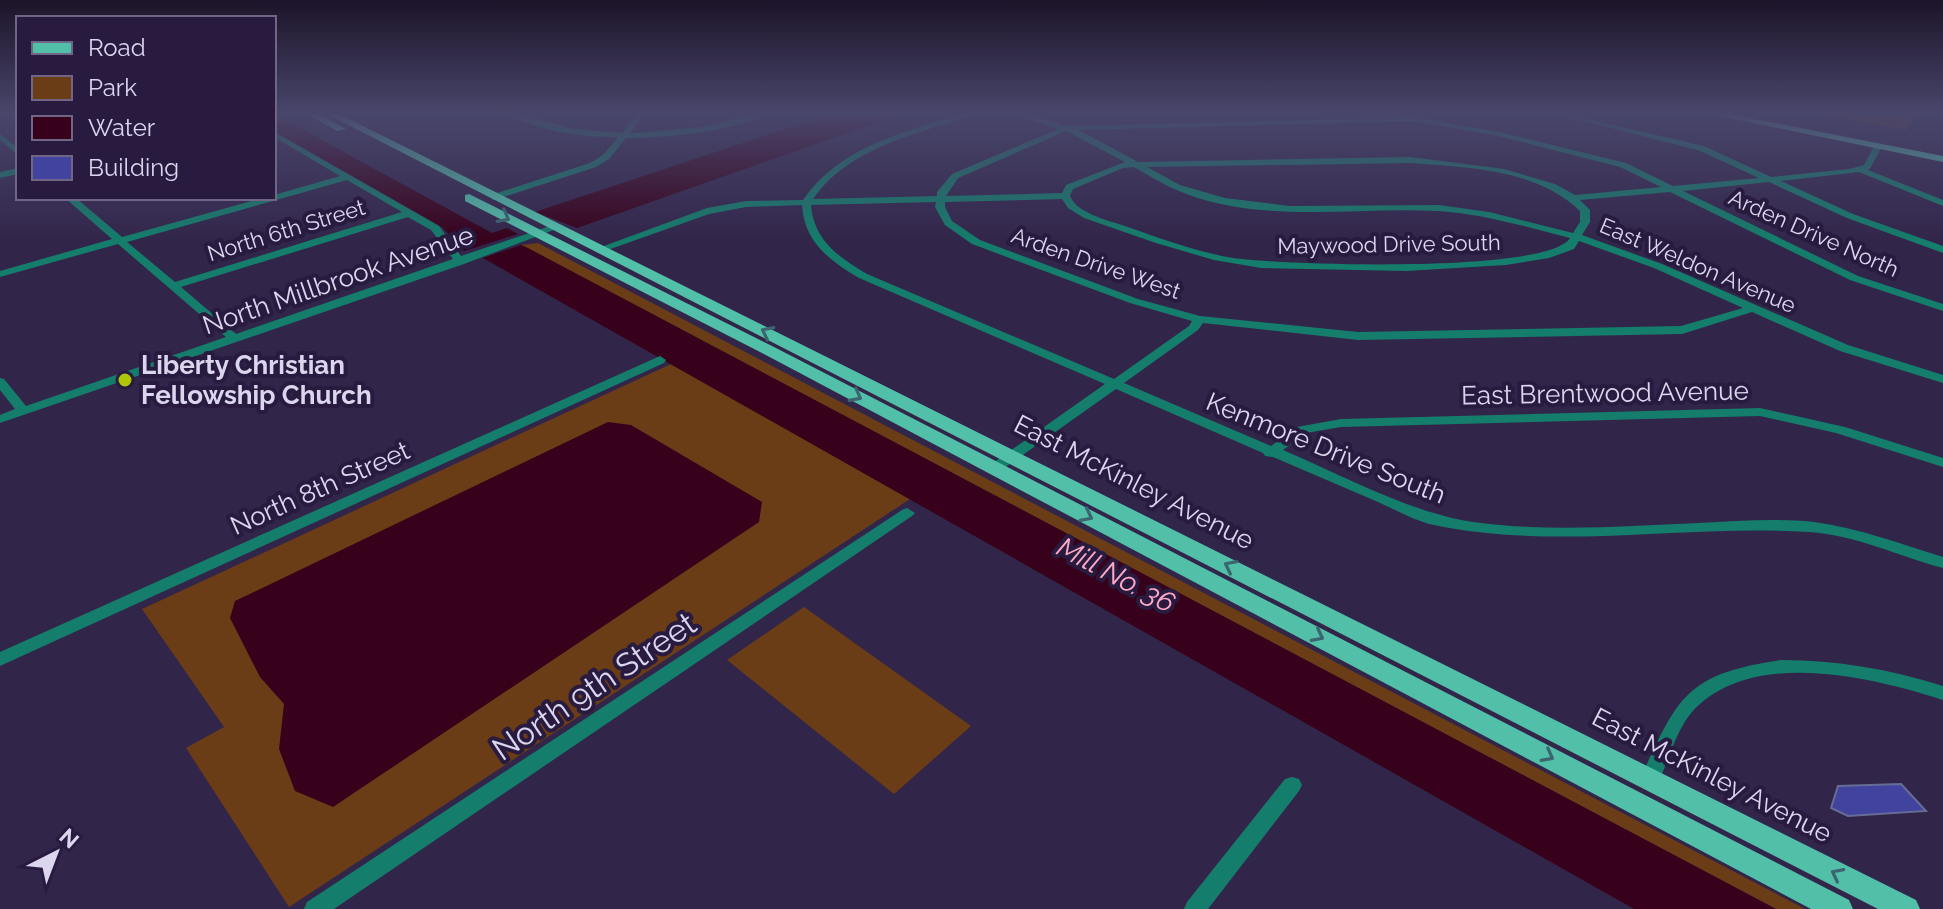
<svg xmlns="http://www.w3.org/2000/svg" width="1943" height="909" viewBox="0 0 1943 909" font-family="Raleway,sans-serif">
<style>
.green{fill:#6b3d16}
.water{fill:#37011b}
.building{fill:#42439f;stroke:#666c96;stroke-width:2}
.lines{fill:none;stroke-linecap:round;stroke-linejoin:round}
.minor{fill:#147d6b;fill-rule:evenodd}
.major{fill:#52bfa9;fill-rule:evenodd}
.oneway{stroke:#3b656f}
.poi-dot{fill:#afc507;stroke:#281b3f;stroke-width:3}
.labels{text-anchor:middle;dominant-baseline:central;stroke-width:8;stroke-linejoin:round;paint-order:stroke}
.far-street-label{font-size:22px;fill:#dbd5ed;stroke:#281b3f}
.street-label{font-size:26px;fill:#dbd5ed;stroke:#281b3f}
.poi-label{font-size:26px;font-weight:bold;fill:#dbd5ed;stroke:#281b3f;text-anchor:start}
.water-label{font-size:28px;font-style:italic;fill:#fea8c5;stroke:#281b3f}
.near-street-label{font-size:32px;fill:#dbd5ed;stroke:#281b3f}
</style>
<rect width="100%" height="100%" fill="#32254a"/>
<!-- green -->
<path class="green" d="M1820 114H1905L1914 115 1906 130Z
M538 243 1805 909H1776L521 245Z
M671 364 910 499 289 907 186 748 224 727 142 609Z
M804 607 971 726 894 794 727 660Z"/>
<!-- water -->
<path class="water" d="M274 114 492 233 507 228 518 234 464 251 442 227 274 131Z
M830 114H901L577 228 535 212Z
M521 245 526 247 1776 909H1634L483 258Z
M608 422 631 425 762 502 759 522 333 807 295 791 279 749 284 704 260 677 230 618 235 601Z"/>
<!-- building -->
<path class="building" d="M1901 784 1926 811 1848 816 1831 808 1838 786Z"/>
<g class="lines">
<!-- minor -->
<path class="minor" d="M508 114H519L573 129 622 133 637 114H645L630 133H637L701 127 755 114H766C733 132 664 138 626 138L609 159 596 167 494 200 489 197 491 195 590 163 603 155 618 137C582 137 539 132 508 114Z
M960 114H971C959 121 943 124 930 129 885 143 840 160 813 199L937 196V192L952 174 1058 129 1016 114H1027L1065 126 1399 118 1402 115 1499 132 1626 163 1673 186 1759 178 1698 150 1554 114H1566L1704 146 1771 177 1849 169 1864 165 1875 144H1881L1882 146 1871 167 1868 170 1943 200V206L1859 172 1781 181 1853 214 1943 246V253L1847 218 1769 182 1683 191 1858 276 1943 304V311L1850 280 1670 192 1580 200 1590 210V222L1582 235 1662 264 1848 345 1943 375V383L1840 351 1752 312 1682 334 1358 340 1203 323 1198 330 1124 383 1271 446 1297 427 1341 419 1760 408 1845 427 1943 458V467L1836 433 1760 416 1341 427 1306 433 1283 450C1344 476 1416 516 1481 523 1553 532 1627 526 1699 523 1737 521 1777 518 1814 522 1859 528 1901 544 1943 557V568C1898 556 1856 535 1809 532 1684 524 1559 551 1434 525 1415 521 1396 510 1378 502 1343 487 1308 472 1273 457L1265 456 1263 453 1116 389 1000 471 995 472 988 468 990 465 1105 384 859 278C830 261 804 242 802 205L746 207 709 214 602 252 598 253 593 250 707 208 746 201 803 200C841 146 900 134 960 114ZM1413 121 1499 136 1620 167 1661 187 1575 195 1555 184 1504 169 1410 157 1138 162 1079 130ZM1066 131 1125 162 1066 185 1062 193 946 196 958 178ZM1410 163C1467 167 1537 169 1580 211V222L1573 233 1489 212 1439 205 1290 206 1225 198 1180 185 1147 167ZM1134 167C1147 174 1159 182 1172 188 1254 226 1352 206 1439 211 1483 214 1527 227 1570 238 1548 274 1281 265 1233 258 1197 252 1162 239 1128 227 1114 222 1099 219 1087 212 1079 208 1074 204 1070 196L1073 189 1123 168ZM1062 199 1068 208 1084 218 1156 243 1214 260 1261 268 1406 271 1506 265 1549 258 1574 249 1579 241 1654 268 1743 308 1681 326 1358 332 1200 316 1138 299 980 240 952 221 945 207V202ZM936 202 935 207 945 225 972 244 1130 303 1192 321 1189 326 1114 379 867 274C838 257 814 240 811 205Z
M274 132 439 226 461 256 550 226 559 228 464 264 0 423V415L15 409 0 390V378L4 379 26 406 226 337 118 244 0 277V271L112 239 65 198H76L122 237 262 198H274V195L340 176 274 137ZM347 180 402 212 175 282 127 242ZM408 217 431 230 453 259 236 334 181 287Z
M0 134 18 148V155L0 140Z
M18 168V174L0 178V172Z
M660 356 666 360 664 363 0 666V652Z
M907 508 915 513 912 516 334 909H304L307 902 902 510Z
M1781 660C1837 660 1889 669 1943 686V700C1874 678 1761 650 1700 704 1677 723 1670 759 1657 785L1650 787 1643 785 1640 779C1678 697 1685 674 1781 660Z
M1292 777 1299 779 1302 785 1299 791 1208 909H1184L1187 902 1285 779Z"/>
<!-- major -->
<path class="major" d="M307 114H319L346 129 337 131Z
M327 114H339L1916 900 1920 909H1878Z
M1710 114H1729L1943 156V162Z
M469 194 774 347 1849 900 1853 909H1811L762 353 465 201V195Z"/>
</g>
<!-- one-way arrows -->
<defs><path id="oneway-chevron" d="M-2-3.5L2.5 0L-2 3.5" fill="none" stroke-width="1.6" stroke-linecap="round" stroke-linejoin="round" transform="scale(2)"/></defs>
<g class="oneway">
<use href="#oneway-chevron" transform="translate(504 217) rotate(28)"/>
<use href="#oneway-chevron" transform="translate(767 332) rotate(-153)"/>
<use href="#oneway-chevron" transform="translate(856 396) rotate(28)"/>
<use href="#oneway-chevron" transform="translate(1087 516) rotate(27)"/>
<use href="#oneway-chevron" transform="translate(1230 566) rotate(-153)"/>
<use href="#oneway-chevron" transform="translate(1318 636) rotate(27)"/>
<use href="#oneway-chevron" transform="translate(1548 756) rotate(28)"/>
<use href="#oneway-chevron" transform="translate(1837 874) rotate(-153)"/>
</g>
<!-- sky -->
<linearGradient id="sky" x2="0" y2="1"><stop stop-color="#1c1429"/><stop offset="0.47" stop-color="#49466b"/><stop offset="1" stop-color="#49466b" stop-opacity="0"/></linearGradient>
<rect width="1943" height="241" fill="url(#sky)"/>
<!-- markers -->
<circle class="poi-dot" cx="125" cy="380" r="8"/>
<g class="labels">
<!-- far-street labels -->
<g class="far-street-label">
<text transform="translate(286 230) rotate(-17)">North 6th Street</text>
<text transform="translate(1814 233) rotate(24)">Arden Drive North</text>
<text transform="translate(1389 244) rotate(-1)">Maywood Drive South</text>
<text transform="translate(1096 263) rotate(19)">Arden Drive West</text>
<text transform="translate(1698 265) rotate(23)">East Weldon Avenue</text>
</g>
<!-- street labels -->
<g class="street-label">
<text transform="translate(338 280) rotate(-19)">North Millbrook Avenue</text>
<text transform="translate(1605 393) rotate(-1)">East Brentwood Avenue</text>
<text transform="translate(1326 448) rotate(22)">Kenmore Drive South</text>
<text transform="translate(1134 482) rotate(27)">East McKinley Avenue</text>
<text transform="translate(320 488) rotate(-24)">North 8th Street</text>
<text transform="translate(1712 775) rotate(27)">East McKinley Avenue</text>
</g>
<!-- poi labels -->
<g class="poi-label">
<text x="141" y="365">Liberty Christian<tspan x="141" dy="30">Fellowship Church</tspan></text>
</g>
<!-- water labels -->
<g class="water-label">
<text transform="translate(1116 575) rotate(28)">Mill No. 36</text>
</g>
<!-- near-street labels -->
<g class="near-street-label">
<text transform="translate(594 686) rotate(-34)">North 9th Street</text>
</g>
</g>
<!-- legend -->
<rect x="16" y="16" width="260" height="184" fill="#281b3f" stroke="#706585" stroke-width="2"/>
<rect x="32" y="42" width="40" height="12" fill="#52bfa9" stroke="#706585" stroke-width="2"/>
<text x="88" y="56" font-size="24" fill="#dbd5ed">Road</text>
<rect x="32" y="76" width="40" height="24" fill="#6b3d16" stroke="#706585" stroke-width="2"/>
<text x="88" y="96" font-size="24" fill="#dbd5ed">Park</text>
<rect x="32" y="116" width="40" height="24" fill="#37011b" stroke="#706585" stroke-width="2"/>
<text x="88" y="136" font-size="24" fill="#dbd5ed">Water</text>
<rect x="32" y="156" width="40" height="24" fill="#42439f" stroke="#706585" stroke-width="2"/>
<text x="88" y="176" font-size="24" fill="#dbd5ed">Building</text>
<!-- north arrow -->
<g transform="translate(56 853) rotate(42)" stroke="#281b3f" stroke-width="6" paint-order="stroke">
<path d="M0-6L14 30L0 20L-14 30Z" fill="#dbd5ed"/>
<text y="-12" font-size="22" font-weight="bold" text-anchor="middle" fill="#dbd5ed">N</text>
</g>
</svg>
